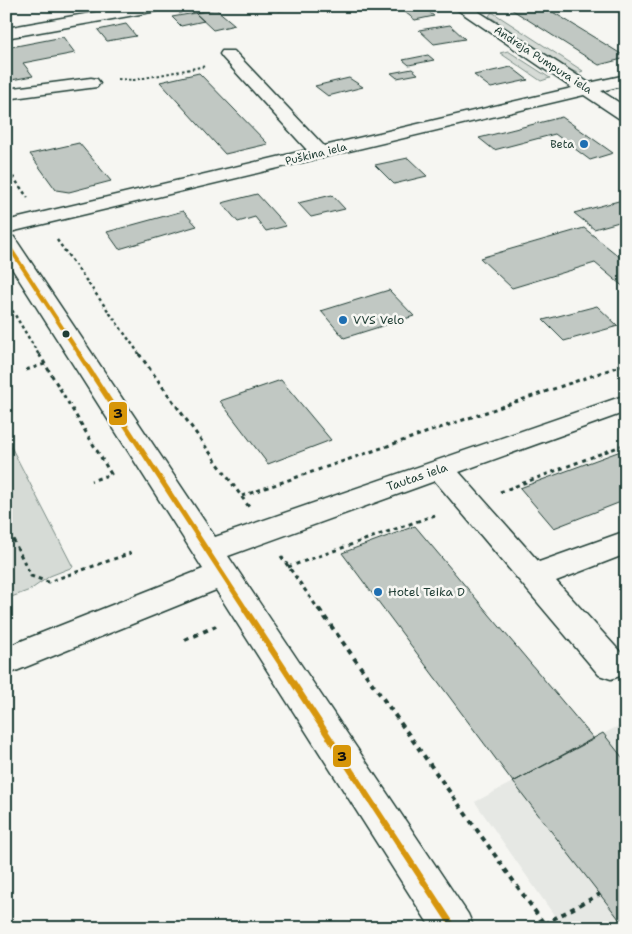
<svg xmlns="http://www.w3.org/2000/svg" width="632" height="934" viewBox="0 0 632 934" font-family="'Shantell Sans',sans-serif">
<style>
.built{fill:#e6e8e4}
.green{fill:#d6dbd6;stroke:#7a8c85}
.building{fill:#c1c8c3;stroke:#1f3d34}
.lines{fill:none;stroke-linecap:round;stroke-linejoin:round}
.minor-casing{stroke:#1f3d34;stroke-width:3}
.path-far3{stroke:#1f3d34;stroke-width:2;stroke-dasharray:2.5 2.5;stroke-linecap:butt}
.path-far2{stroke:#1f3d34;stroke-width:2.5;stroke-dasharray:3 3;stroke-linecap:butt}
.path-far1{stroke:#1f3d34;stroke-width:3;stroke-dasharray:4 4;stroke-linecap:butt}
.path{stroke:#1f3d34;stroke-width:4;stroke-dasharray:5 5;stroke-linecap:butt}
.minor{fill:#f6f6f2;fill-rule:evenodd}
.bus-1-far2-casing{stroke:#f6f6f2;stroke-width:7}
.bus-1-far1-casing{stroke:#f6f6f2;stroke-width:9}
.bus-1-casing{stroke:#f6f6f2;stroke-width:10}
.bus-1-far2{stroke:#d79608;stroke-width:4}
.bus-1-far1{stroke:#d79608;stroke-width:5}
.bus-1{stroke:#d79608;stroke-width:6}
.poi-dot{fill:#1f6fb2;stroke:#f6f6f2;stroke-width:2}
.bus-dot{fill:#1f3d34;stroke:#f6f6f2;stroke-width:2}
.labels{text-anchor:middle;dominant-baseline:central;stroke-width:5;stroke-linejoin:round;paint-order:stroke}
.far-street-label{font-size:11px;fill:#1f3d34;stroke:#f6f6f2}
.far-poi-label{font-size:11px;fill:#1f3d34;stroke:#f6f6f2;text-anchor:end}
.poi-label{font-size:12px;fill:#1f3d34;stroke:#f6f6f2;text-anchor:start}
.street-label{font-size:12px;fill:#1f3d34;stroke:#f6f6f2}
.line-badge{stroke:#f6f6f2;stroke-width:2}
.pale-badge-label{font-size:14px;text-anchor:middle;font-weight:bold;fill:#111}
</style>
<rect width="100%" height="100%" fill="#f6f6f2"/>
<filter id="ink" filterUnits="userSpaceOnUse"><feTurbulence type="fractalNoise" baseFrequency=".02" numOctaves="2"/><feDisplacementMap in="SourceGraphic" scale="10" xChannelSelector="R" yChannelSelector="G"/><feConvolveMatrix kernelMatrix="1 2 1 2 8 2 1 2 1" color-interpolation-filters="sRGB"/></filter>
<g filter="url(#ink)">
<!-- built -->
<path class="built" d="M626 722V928H563L475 802Z"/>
<!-- green -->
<path class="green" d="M492 12 583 71 578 73 567 69 489 16Z
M508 51 550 78 541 81 500 53Z
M6 437 73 567 50 576 30 590 6 599Z"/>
<!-- building -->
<path class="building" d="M273 6H297L298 7 279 11Z
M421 6 434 16 415 20 401 9Z
M524 6H543L626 57V58L599 65 511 9Z
M216 9 235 25 213 30 195 13Z
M195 13 204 21 181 26 172 17Z
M126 24 136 36 107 41 98 30Z
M450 25 465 39 434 44 419 30Z
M63 37 75 53 23 63 33 76 6 81V48Z
M428 55 434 60 409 65 403 60Z
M511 67 528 80 491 88 474 75Z
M412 69 418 74 397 78 391 73Z
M199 73 268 144 225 154 160 82Z
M349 78 363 87 328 96 315 86Z
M562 117 613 153 590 160 555 134 494 150 479 138Z
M79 143 111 181 69 192 56 190 30 154Z
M408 158 427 176 394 184 375 165Z
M257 194 286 226 266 231 255 217 238 222 222 203Z
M332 195 345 209 311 217 298 203Z
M626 199V220L594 229 574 213Z
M183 211 197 226 119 249 107 232Z
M584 228 626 262V289L595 263 512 288 480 258Z
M389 290 414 316 344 338 321 311Z
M597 306 618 326 564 341 543 320Z
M281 380 331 440 268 464 220 401Z
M626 449V500L554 528 520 488Z
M415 526 594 739 513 782 342 553Z
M603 733 626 762V928L513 782Z"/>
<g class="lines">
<!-- minor casing -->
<g class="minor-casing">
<path id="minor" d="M130 6H164L162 9 157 11 6 38V28Z
M452 6H470L589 83 626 75V85L601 91 626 107V120L620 119 584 95 6 233V221L307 150 222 57 220 54 222 51H234L324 146 572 88Z
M91 78 97 79 100 83 97 87 6 99V89Z
M6 236 14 237 215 537 626 395V412L459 472 539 562 626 531V554L556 581 623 655C626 663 626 667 623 675L611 679 599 675 435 481 228 556 468 914 474 928H431L216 590 6 675V647L203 569 6 259Z"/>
</g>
<!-- path-far3 -->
<path class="path-far3" d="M426 6 434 11
M179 13 216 6
M118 79 134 80 206 66"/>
<!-- path-far2 -->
<path class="path-far2" d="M6 167 28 198
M57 240 140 355
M6 300 39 355"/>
<!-- path-far1 -->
<path class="path-far1" d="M39 354 111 474 91 481
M139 354 249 507
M26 370 45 364
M500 492 626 444
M242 496 626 364
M6 525 31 576 48 582 131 553
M281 556 319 610
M288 567 438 514"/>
<!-- path -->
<path class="path" d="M319 609 547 928
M185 640 216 626
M544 924 600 894"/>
<!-- minor -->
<use href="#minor" class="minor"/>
<!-- bus-1-far2 casing -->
<g class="bus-1-far2-casing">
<path id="bus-1-far2" d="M6 242 80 355"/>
</g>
<!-- bus-1-far1 casing -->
<g class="bus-1-far1-casing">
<path id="bus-1-far1" d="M79 354 246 610"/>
</g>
<!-- bus-1 casing -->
<g class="bus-1-casing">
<path id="bus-1" d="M245 609 454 928"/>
</g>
<!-- bus-1-far2 -->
<use href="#bus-1-far2" class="bus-1-far2"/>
<!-- bus-1-far1 -->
<use href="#bus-1-far1" class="bus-1-far1"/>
<!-- bus-1 -->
<use href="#bus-1" class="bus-1"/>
</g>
</g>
<!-- markers -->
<g class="poi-dot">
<circle cx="584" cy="144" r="5"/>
<circle cx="343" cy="320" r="5"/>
<circle cx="378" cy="592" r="5"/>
</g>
<circle class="bus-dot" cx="66" cy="334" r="4.5"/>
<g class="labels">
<!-- far-street labels -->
<g class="far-street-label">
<text transform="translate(543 60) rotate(33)">Andreja Pumpura iela</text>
<text transform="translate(316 154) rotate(-14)">Puškina iela</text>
</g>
<!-- far-poi labels -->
<g class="far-poi-label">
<text x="574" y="144">Beta</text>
</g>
<!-- poi labels -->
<g class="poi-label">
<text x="353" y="320">VVS Velo</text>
<text x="388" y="592">Hotel Teika D</text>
</g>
<!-- street labels -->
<g class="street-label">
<text transform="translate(417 477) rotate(-19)">Tautas iela</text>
</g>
</g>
<g class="line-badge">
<rect x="108" y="401" width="20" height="25" rx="5" fill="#d79608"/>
<rect x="332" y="744" width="20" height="24" rx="5" fill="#d79608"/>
</g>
<g class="pale-badge-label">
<text x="118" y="418">3</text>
<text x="342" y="761">3</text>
</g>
<!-- margin -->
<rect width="632" height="934" fill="none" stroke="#f6f6f2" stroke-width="25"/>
<rect x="12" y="12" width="607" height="909" fill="none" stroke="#1f3d34" stroke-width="2" filter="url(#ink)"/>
</svg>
